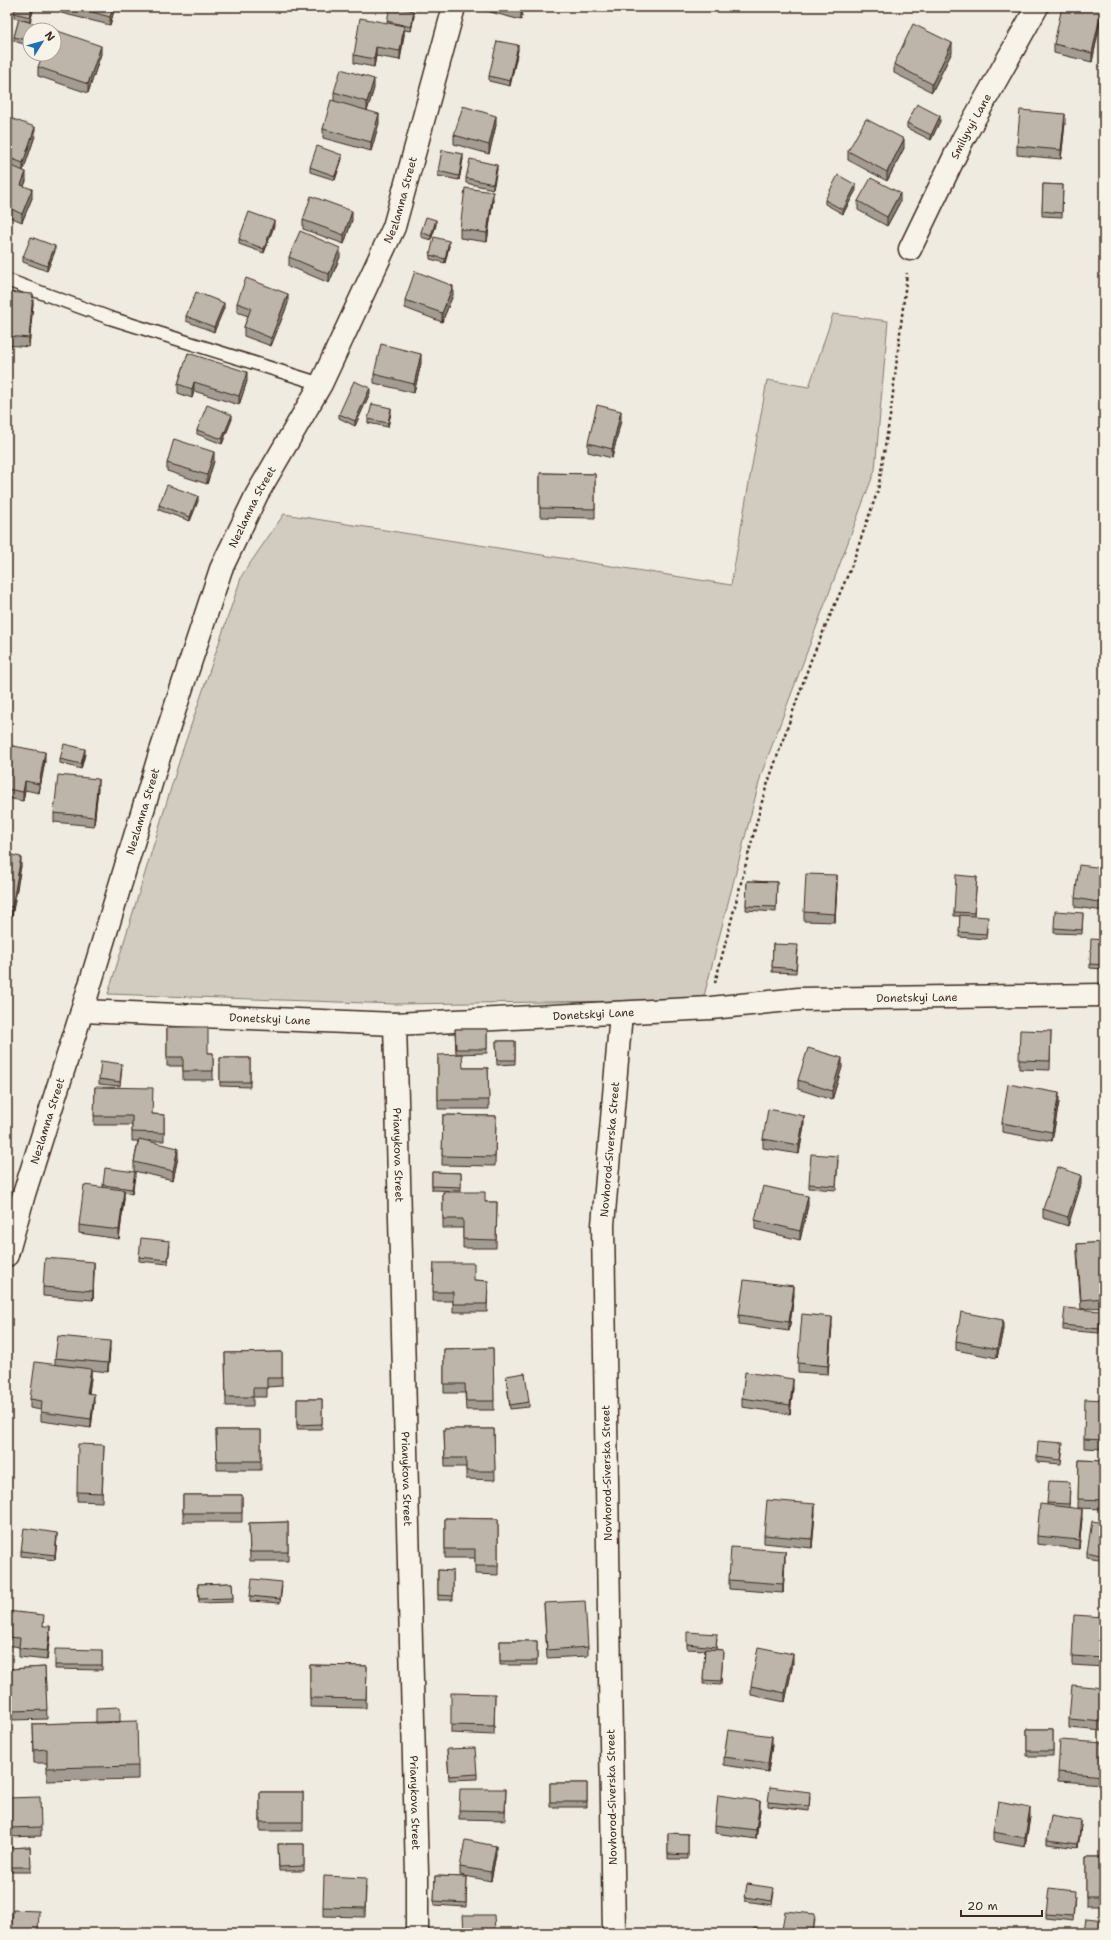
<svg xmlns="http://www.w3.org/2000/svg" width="1111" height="1940" viewBox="0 0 1111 1940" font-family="'Shantell Sans',sans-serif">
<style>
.green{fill:#d1cbc0;stroke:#867a6f}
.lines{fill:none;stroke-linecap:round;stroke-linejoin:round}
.service-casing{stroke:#3b2a1e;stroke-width:15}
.minor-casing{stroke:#3b2a1e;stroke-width:25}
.tertiary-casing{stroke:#3b2a1e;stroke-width:25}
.path{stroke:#3b2a1e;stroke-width:2.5;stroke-dasharray:3 3;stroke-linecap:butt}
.service{stroke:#f7f3e8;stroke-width:12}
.minor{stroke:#f7f3e8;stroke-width:22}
.tertiary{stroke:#f7f3e8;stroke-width:22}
.wall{fill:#a39c92;stroke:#3b2a1e}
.shaded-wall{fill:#847f77;stroke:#3b2a1e}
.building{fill:#bdb5aa;stroke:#3b2a1e}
.labels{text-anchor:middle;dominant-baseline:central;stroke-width:3.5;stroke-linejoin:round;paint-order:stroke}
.street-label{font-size:11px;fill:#3b2a1e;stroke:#f7f3e8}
</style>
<rect width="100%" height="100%" fill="#efebe0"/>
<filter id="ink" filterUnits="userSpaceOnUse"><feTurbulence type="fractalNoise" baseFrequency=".025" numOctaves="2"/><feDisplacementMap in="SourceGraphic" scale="8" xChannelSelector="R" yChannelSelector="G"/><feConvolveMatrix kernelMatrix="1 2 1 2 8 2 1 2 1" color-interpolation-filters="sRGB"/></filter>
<g filter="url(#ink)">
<!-- green -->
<path class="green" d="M833 314 888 321 875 470 761 775 703 1000 395 1004 108 994 182 752 242 575 284 514 731 585 767 380 809 387Z"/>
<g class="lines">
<!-- service casing -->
<g class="service-casing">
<path id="service" d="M7 280 110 318 321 384"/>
</g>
<!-- minor casing -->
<g class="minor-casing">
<g id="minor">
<path id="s1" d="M910 249 963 139 1037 7"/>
<path id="s2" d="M82 1011 395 1024 711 1008 799 999 1104 995"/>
<path id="s3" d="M395 1024 417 1874V1933"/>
<path id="s4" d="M614 1933 603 1225 621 1013"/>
</g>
</g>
<!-- tertiary casing -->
<g class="tertiary-casing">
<g id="tertiary">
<path id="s5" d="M7 1255 24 1194 82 1011 159 757 221 569 257 494 321 384 394 227 454 7"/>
</g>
</g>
<!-- path -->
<path class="path" d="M715 983 764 794 811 660 850 570 878 490 891 410 907 273"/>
<!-- service -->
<use href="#service" class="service"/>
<!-- minor -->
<use href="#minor" class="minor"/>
<!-- tertiary -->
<use href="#tertiary" class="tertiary"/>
</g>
<!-- wall -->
<path class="wall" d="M34 7 30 22 14 18V13Z
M61 7H115L110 25 61 13Z
M475 7H524L521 20 475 8Z
M1102 7V14L1092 62 1054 53V44Z
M414 16 411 31 404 30V35L400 60 376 56 374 67 354 63V55L387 23V21Z
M19 19 42 26V30H30V46L14 41V37Z
M518 50 510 86 489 81V76Z
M952 52 932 92 894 73V64Z
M101 54 88 93 38 76V67Z
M374 88 367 111 379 123 371 151 323 138V129L334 101V92Z
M7 117 35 136 23 171 26 181 24 186 32 198 22 222 7 216Z
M940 121 931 140 907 128V123Z
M1065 123 1061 159 1017 155V146Z
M496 125 489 154 454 144V135Z
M904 148 887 181 848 160V151Z
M342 159 335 180 310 172V167Z
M463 159 459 180 438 176V171Z
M497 169 493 189 466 183V178Z
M1043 184 1063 185 1062 217 1042 216Z
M856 190 843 214 825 204V200Z
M493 200 487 242 460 238V229Z
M858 201 900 202 887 226 858 210Z
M303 220H352L344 244 303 229Z
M436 225 431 240 421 237V232Z
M274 226 264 253 239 244V239Z
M449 246 445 263 430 259V255Z
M55 251 47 271 23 262V257Z
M289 257H340L329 283 289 266Z
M7 292 33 303 29 347 7 345Z
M453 295 442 322 405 308V300Z
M237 303H288L271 346 244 336V327L248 316 237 312Z
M224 308 214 332 186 321V316Z
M188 353 247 381 239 405 194 391 192 398 178 393V384Z
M421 363 414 393 374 383V374Z
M370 393 355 426 339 418V414Z
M391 412 388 427 368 423V419Z
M232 419 222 444 197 434V430Z
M621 420 612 458 588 452V443Z
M214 461 207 484 167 471V463Z
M540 473 595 474V518L540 517Z
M198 501 190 521 159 510V505Z
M7 751 45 761 39 793 25 790 23 801 7 798Z
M85 754 81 769 60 763V759Z
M98 788 94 826 54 822V813Z
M7 854 21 866 12 916 7 915Z
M1104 868V911L1075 907V898Z
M977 877 974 916 988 921 986 939 959 937 960 916H954V912Z
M747 881 777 882 776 912 746 910Z
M837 884 835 922 804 921V912Z
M1083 913 1082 934 1054 933V928Z
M1104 940V969L1090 968V964Z
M773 944 798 950 796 973 772 972Z
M167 1027 208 1053H213V1080H183V1066H167Z
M455 1029H487V1053L456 1054Z
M1051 1031 1050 1070 1019 1069V1060Z
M7 1038 11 1047 8 1075H7Z
M496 1041H515V1064L497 1065Z
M438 1055 463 1068H488L489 1109H438Z
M220 1058H250V1087L220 1086Z
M842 1067 832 1100 798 1089V1080Z
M122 1068 120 1086 99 1084V1079Z
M95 1087 152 1114 164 1115V1141H148L178 1157 173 1180 134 1171V1162L138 1141H132V1125H94Z
M1059 1102 1052 1141 1002 1132V1123Z
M443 1115 496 1116 495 1166 442 1165Z
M804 1125 799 1154 763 1148V1139Z
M838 1160 836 1190 809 1188V1184Z
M432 1172 461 1173V1191L432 1190Z
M135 1176 132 1194 124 1192V1199L119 1239 79 1233V1225L103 1188V1185Z
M1081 1184 1068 1226 1043 1218V1209Z
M443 1192 485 1202H497L496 1248H463V1228H443Z
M808 1205 800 1240 755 1229V1220Z
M1104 1242V1307L1081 1309 1077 1253V1244Z
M170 1245 168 1264 139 1261V1257Z
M434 1263 474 1280 488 1281 487 1312H453V1301H433Z
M94 1271 93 1300 43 1296V1287Z
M794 1295 789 1331 739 1324V1315Z
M1100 1315 1099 1333 1063 1330V1325Z
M832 1325 828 1374 798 1372V1363Z
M1003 1329 997 1358 956 1350V1341Z
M493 1348 494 1410H466L465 1393H444V1349Z
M110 1350 108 1372 91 1370V1378L89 1394 94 1403 91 1428 41 1421V1410L30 1408V1399L55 1364V1358Z
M282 1352V1386L267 1387V1397H253V1406H226L225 1353Z
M506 1376 529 1402V1407L510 1409Z
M793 1388 790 1414 742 1407V1398Z
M297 1399H322V1429H297Z
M1104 1400V1449L1084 1448V1439Z
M444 1429H494L495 1480 466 1479V1467H445Z
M216 1430H261V1470H217Z
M104 1445 102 1502 77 1501V1492Z
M1063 1447 1061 1464 1037 1462V1457Z
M1079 1460 1104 1461V1509L1078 1508Z
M1070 1487 1069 1508 1082 1518 1079 1549 1037 1544V1536L1047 1505V1503Z
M183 1495H242V1522H183Z
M815 1513 812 1548 764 1543V1535Z
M445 1518 498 1519V1575L475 1574V1558H445Z
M288 1522V1561H250L249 1523Z
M1104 1523V1560L1087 1557V1552Z
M57 1537 55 1560 21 1556V1551Z
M785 1560 783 1593 729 1589V1580Z
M438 1570 453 1571V1600H438Z
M232 1583 233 1602 199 1603 198 1584Z
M282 1586 280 1603 250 1601V1596Z
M544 1603 588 1647V1656L547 1658Z
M7 1611 44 1626 50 1635 47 1660 19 1657V1647L7 1645Z
M1104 1617V1667L1072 1665V1656Z
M717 1639 716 1649 723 1650 721 1685 703 1684 705 1650 687 1649V1644Z
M500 1641H537V1665H500Z
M102 1650V1670L55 1669V1665Z
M793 1663 785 1702 751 1695V1686Z
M310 1665 367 1666 366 1708 310 1707Z
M45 1667 47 1719 12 1720 10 1669Z
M1104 1688 1103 1731 1069 1728V1719Z
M495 1694 494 1735 451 1733V1725Z
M120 1722 138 1766V1779L47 1781V1763H34L33 1724Z
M1027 1729H1053V1756H1027Z
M1104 1743V1784L1058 1781V1772Z
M772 1745 768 1772 724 1765V1757Z
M447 1749 477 1774V1779L449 1780Z
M550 1783H587V1807H550Z
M506 1789 505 1820 459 1819V1810Z
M260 1792H303V1831H260Z
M810 1796 809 1811 768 1806V1802Z
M7 1798 41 1827V1836L7 1837Z
M760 1810 756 1839 715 1833V1825Z
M1030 1817 1025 1847 993 1841V1832Z
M1081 1825 1078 1848 1047 1844V1840Z
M668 1833 688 1834V1859H668Z
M278 1844H304V1871H279Z
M30 1847 31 1872H7V1848Z
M496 1854 491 1881 460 1875V1867Z
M1086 1857H1104V1906H1086Z
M435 1876 467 1877 466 1907 434 1905Z
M366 1887 365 1917 323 1916V1907Z
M774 1892 772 1905 745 1901V1897Z
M1075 1896 1073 1921 1046 1918V1914Z
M815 1919 813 1933H782V1930Z"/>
<!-- shaded-wall -->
<path class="shaded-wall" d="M32 7H34L30 22V17Z
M113 7H115L110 25V17Z
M522 7H524L521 20V11Z
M1102 7V14L1092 62V53Z
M414 11V16L411 31V27Z
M404 26V35L400 60V51Z
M952 43V52L932 92V84Z
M518 45V50L510 86V81Z
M101 46V54L88 93V84Z
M376 47V56L374 67V59Z
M374 79V88L367 111V102Z
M379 114V123L371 151V142Z
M1065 114V123L1061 159V150Z
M496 116V125L489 154V145Z
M940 116V121L931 140V135Z
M35 127V136L23 171V163Z
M904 139V148L887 181V172Z
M463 154V159L459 180V176Z
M342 155V159L335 180V176Z
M497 165V169L493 189V184Z
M26 172V181L21 194V185Z
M856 185V190L843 214V210Z
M32 189V198L22 222V214Z
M493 192V200L487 242V233Z
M900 193V202L887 226V217Z
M352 211V220L344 244V235Z
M436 220V225L431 240V236Z
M274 221V226L264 253V249Z
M449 241V246L445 263V259Z
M55 246V251L47 271V266Z
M340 248V257L329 283V274Z
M453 286V295L442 322V313Z
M33 294V303L29 347V338Z
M288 294V303L271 346V338Z
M224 303V308L214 332V327Z
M421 354V363L414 393V384Z
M247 372V381L239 405V396Z
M194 382V391L192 398V389Z
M370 388V393L355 426V421Z
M391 408V412L388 427V423Z
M621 411V420L612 458V449Z
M232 415V419L222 444V439Z
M214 452V461L207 484V475Z
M198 496V501L190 521V517Z
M85 749V754L81 769V764Z
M45 752V761L39 793V784Z
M98 779V788L94 826V817Z
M25 781V790L23 801V792Z
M21 857V866L12 916V907Z
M837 875V884L835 922V914Z
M11 1038V1047L8 1075V1067Z
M842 1058V1067L832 1100V1091Z
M1059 1093V1102L1052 1141V1132Z
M804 1116V1125L799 1154V1145Z
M178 1148V1157L173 1180V1171Z
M135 1172V1176L132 1194V1189Z
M1081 1175V1184L1068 1226V1217Z
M124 1190V1199L119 1239V1230Z
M808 1196V1205L800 1240V1231Z
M94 1262V1271L93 1300V1291Z
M794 1286V1295L789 1331V1322Z
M832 1317V1325L828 1374V1366Z
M1003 1320V1329L997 1358V1349Z
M110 1341V1350L108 1372V1363Z
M91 1369V1378L87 1402V1393Z
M793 1379V1388L790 1414V1405Z
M94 1394V1403L91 1428V1419Z
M815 1504V1513L812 1548V1539Z
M1082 1509V1518L1079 1549V1540Z
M57 1533V1537L55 1560V1555Z
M785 1551V1560L783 1593V1584Z
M50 1626V1635L47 1660V1651Z
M793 1654V1663L785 1702V1693Z
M772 1736V1745L768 1772V1763Z
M760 1801V1810L756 1839V1830Z
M1030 1808V1817L1025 1847V1838Z
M1081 1821V1825L1078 1848V1844Z
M496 1846V1854L491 1881V1872Z"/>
<!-- building -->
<path class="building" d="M16 7H32L30 17 14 13Z
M74 7H113L110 17Z
M390 7H394L414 11 411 27 387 21Z
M505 7H522L521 11Z
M1062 7H1102L1092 53 1054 44Z
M360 18 404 26 400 51 376 47 374 59 354 55Z
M19 19 42 26V30H30V41L14 37Z
M913 24 952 43 932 84 894 64Z
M52 29 101 46 88 84 38 67 43 54H54V30H51Z
M497 41 518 45 510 81 489 76Z
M341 69 374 79 367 102 334 92Z
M331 100 379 114 371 142 323 129Z
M917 104 940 116 931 135 907 123Z
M463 106 496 116 489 145 454 135Z
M1020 110 1065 114 1061 150 1017 146Z
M7 117 35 127 23 163 7 157Z
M866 119 904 139 887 172 848 151Z
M317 146 342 155 335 176 310 167Z
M442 150 463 154 459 176 438 171Z
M470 159 497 165 493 184 466 178Z
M7 164 26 172 21 185 32 189 22 214 7 207Z
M838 175 856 185 843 210 825 200Z
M871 178 900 193 887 217 858 201Z
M1043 184 1063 185 1062 213 1042 211Z
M465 188 493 192 487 233 460 229Z
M311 196 352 211 344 235 303 220Z
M249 212 274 221 264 249 239 239Z
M426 217 436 220 431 236 421 232Z
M300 231 340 248 329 274 289 257Z
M31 237 55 246 47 266 23 257Z
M434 237 449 241 445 259 430 255Z
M415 271 453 286 442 313 405 300Z
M246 278 288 294 271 338 244 327 251 308 237 303Z
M7 292 33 294 29 338 7 336Z
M196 292 224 303 214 327 186 316Z
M381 344 421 354 414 384 374 374Z
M188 353 247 372 239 396 194 382 192 389 178 384Z
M354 381 370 388 355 421 339 414Z
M372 404 391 408 388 423 368 419Z
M207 405 232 415 222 439 197 430Z
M597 405 621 411 612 449 588 443Z
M174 439 214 452 207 475 167 463Z
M540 473 595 474V509L540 508Z
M167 485 198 496 190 517 159 505Z
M64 744 85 749 81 764 60 759Z
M8 745 45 752 39 784 25 781 23 792 7 789V751Z
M58 775 98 779 94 817 54 813Z
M7 854 21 857 12 907 7 906Z
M1079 865 1104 868V903L1075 898Z
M806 874 837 875 835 914 804 912Z
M956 875 977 877 974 913 954 912Z
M747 881 777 882 776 907 746 906Z
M1055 911 1083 913 1082 930 1054 928Z
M960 915 988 917 986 934 959 932Z
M1091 939 1104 940V965L1090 964Z
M773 944 798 945 796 969 772 967Z
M167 1027H208V1053H213V1071H183V1057H167Z
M455 1029H487V1049H456Z
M1020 1030 1051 1031 1050 1061 1019 1060Z
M7 1038H11L8 1067 7 1066Z
M496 1041H515V1060H497Z
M808 1048 842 1058 832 1091 798 1080Z
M462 1054 463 1068H488L489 1100H438V1055Z
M220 1058H250V1082H220Z
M101 1061 122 1064 120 1082 99 1079Z
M1008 1084 1059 1093 1052 1132 1002 1123Z
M95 1087 153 1088 152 1114 164 1115V1133L132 1132V1116H94Z
M768 1109 804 1116 799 1145 763 1139Z
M443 1115 496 1116 495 1157 442 1156Z
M139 1139 178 1148 173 1171 134 1162Z
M811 1154 838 1156 836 1186 809 1184Z
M1057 1167 1081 1175 1068 1217 1043 1209Z
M105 1168 135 1172 132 1189 103 1185Z
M432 1172 461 1173V1187L432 1186Z
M84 1185 124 1190 119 1230 79 1225Z
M763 1186 808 1196 800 1231 755 1220Z
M443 1192H485V1202H497L496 1240 463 1239V1219H443Z
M141 1238 170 1241 168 1260 139 1257Z
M1104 1242V1298L1081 1300 1077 1244Z
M45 1258 94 1262 93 1291 43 1287Z
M434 1263H474V1280L488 1281 487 1304H453V1292H433Z
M744 1280 794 1286 789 1322 739 1315Z
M1065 1308 1100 1311 1099 1329 1063 1325Z
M961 1312 1003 1320 997 1349 956 1341Z
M802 1314 832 1317 828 1366 798 1363Z
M58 1336 110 1341 108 1363 55 1358Z
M493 1348 494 1401H466L465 1384H444V1349Z
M282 1352V1378H267V1388H253V1397H226L225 1353Z
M35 1362 91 1369 87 1393 94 1394 91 1419 41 1412 42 1401 30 1399Z
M745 1372 793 1379 790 1405 742 1398Z
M525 1373 529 1402 510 1405 506 1376Z
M297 1399H322V1424L297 1425Z
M1085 1399 1104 1400V1440L1084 1439Z
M444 1429H494L495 1471H466V1458H445Z
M216 1430H261V1461H217Z
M1038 1441 1063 1443 1061 1460 1037 1457Z
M78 1444 104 1445 102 1493 77 1492Z
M1079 1460 1104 1461V1500L1078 1499Z
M1049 1481 1070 1482 1069 1504 1047 1503Z
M183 1495H242V1513H183Z
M767 1500 815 1504 812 1539 764 1535Z
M1040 1504 1082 1509 1079 1540 1037 1536Z
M445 1518 498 1519V1566H475V1549H445Z
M1092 1521 1104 1523V1556L1087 1552Z
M288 1522V1552H250L249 1523Z
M24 1528 57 1533 55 1555 21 1551Z
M731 1547 785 1551 783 1584 729 1580Z
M438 1570 453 1571V1596L438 1595Z
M252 1579 282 1582 280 1599 250 1596Z
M232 1583 233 1598 199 1599 198 1584Z
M585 1601 588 1647 547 1650 544 1603Z
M7 1611 44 1615 43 1626H50L47 1651 19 1648 20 1638 7 1637Z
M1074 1615 1104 1617V1658L1072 1656Z
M687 1632 717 1634 716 1647 687 1644Z
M500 1641H537V1661H500Z
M758 1647 793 1654 785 1693 751 1686Z
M55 1649 102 1650V1665H55Z
M705 1649 723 1650 721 1681 703 1680Z
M310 1665 367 1666 366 1699 310 1698Z
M45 1667 47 1710 12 1711 10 1669Z
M1072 1685 1104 1688 1103 1722 1069 1719Z
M451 1693 495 1694 494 1726 451 1725Z
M120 1707V1722L96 1723V1708Z
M137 1721 138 1766 47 1768V1749L34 1750 33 1724Z
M1027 1729H1053V1751H1027Z
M728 1730 772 1736 768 1763 724 1757Z
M1060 1740 1104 1743V1776L1058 1772Z
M475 1748 477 1774 449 1776 447 1749Z
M550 1783H587V1802H550Z
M770 1787 810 1792 809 1806 768 1802Z
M460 1789H506L505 1811 459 1810Z
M260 1792H303V1822H260Z
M718 1795 760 1801 756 1830 715 1825Z
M40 1797 41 1827 7 1828V1798Z
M998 1802 1030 1808 1025 1838 993 1832Z
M1051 1816 1081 1821 1078 1844 1047 1840Z
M668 1833 688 1834V1855L668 1854Z
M465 1840 496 1846 491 1872 460 1867Z
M278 1844H304V1866L279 1867Z
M30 1847 31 1867H7V1848Z
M1086 1857H1104V1897H1086Z
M324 1876 366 1878 365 1908 323 1907Z
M435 1876 467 1877 466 1903 434 1901Z
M747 1884 774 1888 772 1901 745 1897Z
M1049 1888 1075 1891 1073 1916 1046 1914Z
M13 1910 39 1911 38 1933H11Z
M785 1911 815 1914 813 1933H808L782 1930Z
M463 1915H494L495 1933H464Z
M1086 1918 1104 1920V1933H1084Z
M754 1928 780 1933H753Z
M69 1931H87V1933H69Z"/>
</g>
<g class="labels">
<!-- street labels -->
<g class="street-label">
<text stroke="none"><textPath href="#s1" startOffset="137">Smilyvyi Lane</textPath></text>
<text stroke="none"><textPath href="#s5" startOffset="1130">Nezlamna Street</textPath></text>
<text stroke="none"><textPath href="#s5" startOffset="788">Nezlamna Street</textPath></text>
<text stroke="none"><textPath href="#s5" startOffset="464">Nezlamna Street</textPath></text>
<text stroke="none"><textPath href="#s2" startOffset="836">Donetskyi Lane</textPath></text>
<text stroke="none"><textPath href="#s2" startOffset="512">Donetskyi Lane</textPath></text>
<text stroke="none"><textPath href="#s2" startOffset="188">Donetskyi Lane</textPath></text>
<text stroke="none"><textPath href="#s5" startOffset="140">Nezlamna Street</textPath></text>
<text stroke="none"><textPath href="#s4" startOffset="784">Novhorod-Siverska Street</textPath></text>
<text stroke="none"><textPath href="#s3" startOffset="131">Prianykova Street</textPath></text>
<text transform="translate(607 1473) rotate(-91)">Novhorod-Siverska Street</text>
<text stroke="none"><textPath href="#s3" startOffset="455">Prianykova Street</textPath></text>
<text transform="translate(612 1797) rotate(-91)">Novhorod-Siverska Street</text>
<text stroke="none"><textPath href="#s3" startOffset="779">Prianykova Street</textPath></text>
</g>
</g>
<!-- margin -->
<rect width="1111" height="1940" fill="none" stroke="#f7f3e8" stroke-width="24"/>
<rect x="12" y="12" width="1087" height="1916" fill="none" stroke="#3b2a1e" stroke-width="1.5" filter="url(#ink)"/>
<!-- north arrow -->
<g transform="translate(42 42) rotate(53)"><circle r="19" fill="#f7f3e8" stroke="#aca397"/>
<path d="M0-3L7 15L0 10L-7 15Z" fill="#1f6fb2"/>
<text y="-6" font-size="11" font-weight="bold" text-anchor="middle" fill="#3b2a1e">N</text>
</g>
<!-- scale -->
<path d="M961 1910v6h81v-6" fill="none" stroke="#3b2a1e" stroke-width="2"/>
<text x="967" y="1910" font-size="12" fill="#3b2a1e" stroke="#f7f3e8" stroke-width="3" paint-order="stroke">20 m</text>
</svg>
